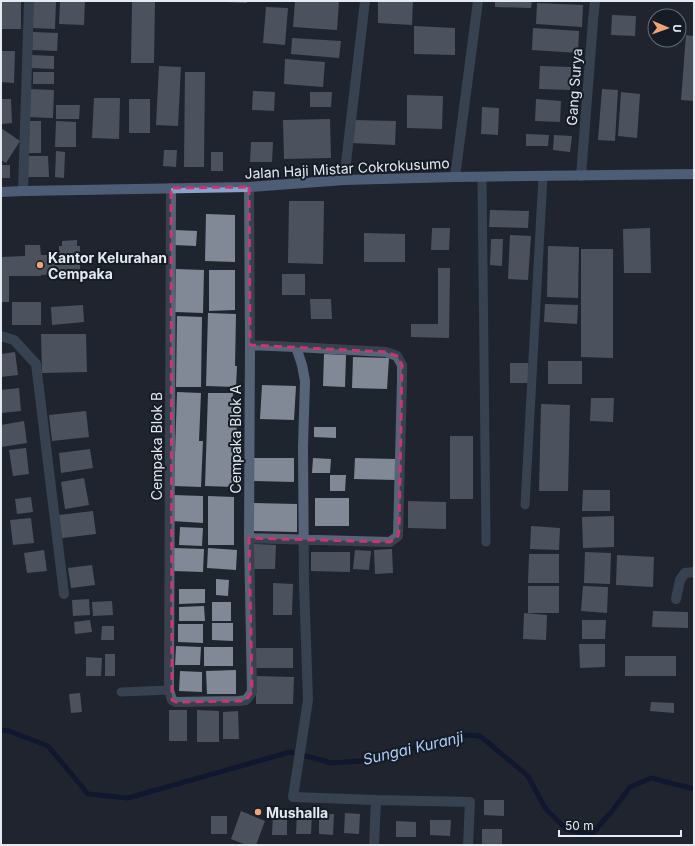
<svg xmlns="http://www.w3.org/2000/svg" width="695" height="846" viewBox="0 0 695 846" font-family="Inter,sans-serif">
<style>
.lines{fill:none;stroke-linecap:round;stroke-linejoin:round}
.stream{stroke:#00072d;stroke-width:5}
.building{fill:#818996}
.lane{stroke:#576478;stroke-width:9}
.street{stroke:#576478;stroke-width:10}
.primary{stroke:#88a3cc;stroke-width:10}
.marked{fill:none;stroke:#c73771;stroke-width:3;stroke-dasharray:8 5;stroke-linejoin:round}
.poi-dot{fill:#f0a378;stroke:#151c25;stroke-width:1.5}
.labels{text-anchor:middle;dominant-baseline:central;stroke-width:4;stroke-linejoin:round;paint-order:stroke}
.street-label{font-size:14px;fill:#e5e9f0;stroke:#151c25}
.poi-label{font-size:14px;font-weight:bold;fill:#e5e9f0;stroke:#151c25;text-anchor:start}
.water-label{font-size:15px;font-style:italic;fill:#b1cbf6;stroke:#151c25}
</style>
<rect width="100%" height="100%" fill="#1f252f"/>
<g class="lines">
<!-- stream -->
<path class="stream" d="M1 730 9 731 48 746 88 794 128 798 290 752 332 763 373 760 429 743 466 735 480 736 528 776 545 808 566 829 591 835 613 810 630 787 651 778 694 789"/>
</g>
<!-- building -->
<path class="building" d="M1 1H21V29H1Z
M32 1H56L55 29 32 28Z
M60 1H85L84 25 59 24Z
M226 1H247V3L226 2Z
M295 1H339L337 30 293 27Z
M378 1H413L412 25 378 23Z
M495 1H532L531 8 495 7Z
M132 2H155L154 63H131Z
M537 3 583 5 582 27 536 24Z
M266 7 288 8 285 45 263 43Z
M612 15 636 16 635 36 611 35Z
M414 26 455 28V55L414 54Z
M533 28 579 31 578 53 532 50Z
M33 32 58 33 57 51 32 50Z
M686 35 694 36V101L681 100Z
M292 38 341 41 339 58 291 54Z
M1 51H15L14 83 1 82Z
M32 55 54 56V69L31 68Z
M285 59 325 62 323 87 284 84Z
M159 66 181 67 178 126 156 125Z
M540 66 571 67 570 90 539 89Z
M33 72H54V84H33Z
M185 72H205L204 167H184Z
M29 89 54 90 53 118 28 117Z
M602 89 618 90 615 141 598 140Z
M253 91 275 92 274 111 252 110Z
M310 92H332L331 107H310Z
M621 92 640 94 637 138 618 136Z
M407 95 443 96 442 129 407 128Z
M94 98H120L119 139 92 138Z
M1 99H11L12 123 1 124Z
M129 99H150V133H129Z
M536 99 561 101 560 122 535 121Z
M56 105H80L79 119H56Z
M482 107 499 108 498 135 481 134Z
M330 119 331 158 284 159 283 120Z
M352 120 396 121 395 145 351 143Z
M27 121H41V153H27Z
M56 121 76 122V147H55Z
M1 128 20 141 6 163 1 160Z
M526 134 549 135 548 146H526Z
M554 135 572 136 570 152 553 150Z
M251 142H273L272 162H250Z
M164 150H177L176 167 163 166Z
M56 151 65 152 64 178 55 177Z
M211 152H223V171H211Z
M26 156H48L49 177H26Z
M1 165H10V178H1Z
M289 201H324L323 264 288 263Z
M490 210 529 211 528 228 489 227Z
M206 214 235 215V262L205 261Z
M432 228H450L449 250H431Z
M650 228 651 273H624L623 229Z
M175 230 197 231 196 246 174 245Z
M364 233 405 234V262H364Z
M510 235 531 236 528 280 508 279Z
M491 239H503L502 266 490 265Z
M77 240V246H80V273L41 275V276H9V302H1V257L25 256V245H40L41 255H59V246H62V241Z
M548 246 579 247 578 298 547 297Z
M581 249H613V358L581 357Z
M438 268H450L449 338 411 337V324H438Z
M176 269 204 270 203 313 175 312Z
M209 270H235V310L209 311Z
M282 274H305V295H282Z
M310 299H331L332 319H311Z
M12 302H41V325H12Z
M545 304 578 305 577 324 544 322Z
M83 305 84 322 52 325 51 307Z
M208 313 236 314 235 366H237L236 387 206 386Z
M177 316 202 317 201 387H176Z
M41 334H86L87 372 42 373Z
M15 352 18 375 1 377V354Z
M324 354 346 355 345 387 323 386Z
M353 357 389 358 387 389 352 388Z
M548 361H582V384H548Z
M510 363H528V383H510Z
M262 385 296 386 294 420 260 419Z
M19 388 21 411 1 413V390Z
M177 392 201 393 199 441H203L201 487 174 486Z
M208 393H233L232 417H237L235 487 205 486Z
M591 398H614L613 422 590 421Z
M541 404 570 405 568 491H539Z
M86 411 89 437 52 441 49 415Z
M24 421 27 443 1 447V425Z
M314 427H336V438L314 437Z
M450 436H473V499H450Z
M26 448 29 474 13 476 9 450Z
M90 449 93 468 61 473 59 453Z
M253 458H294V482L252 481Z
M313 458 331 459 330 473H312Z
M355 458 396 459V480L354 479Z
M330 475H346L345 491H330Z
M84 478 89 505 65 509 61 482Z
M583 490H610V511H582Z
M173 495 203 496V523L172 521Z
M208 496 234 497V545H208Z
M31 497 33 512 17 514 15 499Z
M315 498H349V526H315Z
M408 501 446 502V529L408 528Z
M253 503 297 504V532L253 531Z
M93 511 96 534 62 538 59 515Z
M614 516V547L583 548 582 517Z
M31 518 34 543 13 545 10 520Z
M531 526 560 528 559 550 530 549Z
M180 527 203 528 202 546 179 545Z
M254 544 276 545 275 569H253Z
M174 548 204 549 203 572 173 571Z
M208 548 237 550 236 570 207 568Z
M392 549 393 573 375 574 374 550Z
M44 550 47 571 27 573 24 553Z
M355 550 371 551 369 570 353 569Z
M311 552H350V572L311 571Z
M585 552 611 553 610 584 584 583Z
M529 554H559V583H528Z
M617 555 654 557 653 587 616 585Z
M92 565 95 585 71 588 68 568Z
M216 579 229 580 228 596 216 595Z
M273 583 293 584 292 615H273Z
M528 586H559V613H528Z
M583 586 608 587 607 613 581 611Z
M179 589H205V603L179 604Z
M89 599 90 615 73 616 72 600Z
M112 601 113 615 93 616 92 602Z
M212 602H231V621H212Z
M204 606 205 621H179V607Z
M653 611 688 612V628L652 627Z
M524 613 547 615 546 640 523 639Z
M90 620 92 632 75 634 74 622Z
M582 620H606L605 639H582Z
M212 623H233V641L212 640Z
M178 624H203V643L178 642Z
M102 626H114V640H101Z
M579 644H605V667L580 668Z
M176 646 201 647 200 665H175Z
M204 647H233V666H204Z
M255 648H293V668H255Z
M105 654H115V676H105Z
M625 656H676V676H625Z
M86 657 102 658 101 676H86Z
M236 670V694H207L206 671Z
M180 671 202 672V692L179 691Z
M256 676 294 677 293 704H256Z
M80 693 82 712 71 713 69 694Z
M651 702 674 703V713L650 711Z
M169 710H187V741H169Z
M197 710 219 711V742H197Z
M238 711 239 739H223V712Z
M484 800H504V816L484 815Z
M241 811 265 821 256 845H246L231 839Z
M297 813 312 814 311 834H296Z
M345 813 360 814 359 834 344 833Z
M273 814 287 815V835H272Z
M319 814H334L333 835 319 834Z
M211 816H227V834H211Z
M430 820H451L450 836 430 835Z
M396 821 416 822V837H396Z
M482 829H502V845L482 844Z"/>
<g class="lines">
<!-- lane -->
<path class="lane" d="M482 177 486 542
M525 505 543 176
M121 692 169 690"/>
<!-- street -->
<path class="street" d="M581 176 593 21 595 1
M455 177 478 1
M344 180 365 1
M171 188 169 690 172 700 176 702 239 701 246 700 252 692 249 538 250 345 249 187
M23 191 29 1
M1 336 14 340 36 364 64 594
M250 345 296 347 302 365 305 381 303 447 304 584 308 700 293 797 376 800 374 845
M249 538 390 542 398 536 402 381V365L397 356 386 352 296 347
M676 599 680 580 685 573 694 572
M376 800 470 802 468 845"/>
<!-- primary -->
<path class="primary" d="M1 192 23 191 249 187 344 180 455 177 694 174"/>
</g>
<!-- marked area -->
<path d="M0 0H695V846H0ZM249 187 250 345 386 352 397 356 402 365 399 530 398 536 390 542 249 538 252 692 246 700 239 701 176 702 172 700 171 188Z" fill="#1f252f" fill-opacity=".55" fill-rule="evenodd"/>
<path class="marked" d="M249 187 250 345 386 352 397 356 402 365 399 530 398 536 390 542 249 538 252 692 246 700 239 701 176 702 172 700 171 188Z"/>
<!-- markers -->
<g class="poi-dot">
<circle cx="40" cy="265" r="4"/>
<circle cx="258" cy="812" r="4"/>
</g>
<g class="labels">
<!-- street labels -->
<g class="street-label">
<text transform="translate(574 87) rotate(-86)">Gang Surya</text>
<text transform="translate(347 168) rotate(-3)">Jalan Haji Mistar Cokrokusumo</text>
<text transform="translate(235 439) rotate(-90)">Cempaka Blok A</text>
<text transform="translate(156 446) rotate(-90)">Cempaka Blok B</text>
</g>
<!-- poi labels -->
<g class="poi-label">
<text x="48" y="257">Kantor Kelurahan<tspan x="48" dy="16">Cempaka</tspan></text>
<text x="266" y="812">Mushalla</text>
</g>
<!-- water labels -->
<g class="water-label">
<text transform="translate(413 748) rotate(-13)">Sungai Kuranji</text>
</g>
</g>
<!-- border -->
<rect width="695" height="846" fill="none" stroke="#e5e9f0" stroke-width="4"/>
<!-- north arrow -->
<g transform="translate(667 28) rotate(92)"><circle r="19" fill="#151c25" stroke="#686e76"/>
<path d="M0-3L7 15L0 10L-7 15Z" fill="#f0a378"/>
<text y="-6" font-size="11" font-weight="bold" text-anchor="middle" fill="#e5e9f0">U</text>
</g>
<!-- scale -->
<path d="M559 830v6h122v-6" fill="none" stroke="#e5e9f0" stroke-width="2"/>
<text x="565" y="830" font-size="12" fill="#e5e9f0" stroke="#151c25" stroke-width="3" paint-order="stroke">50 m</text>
</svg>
